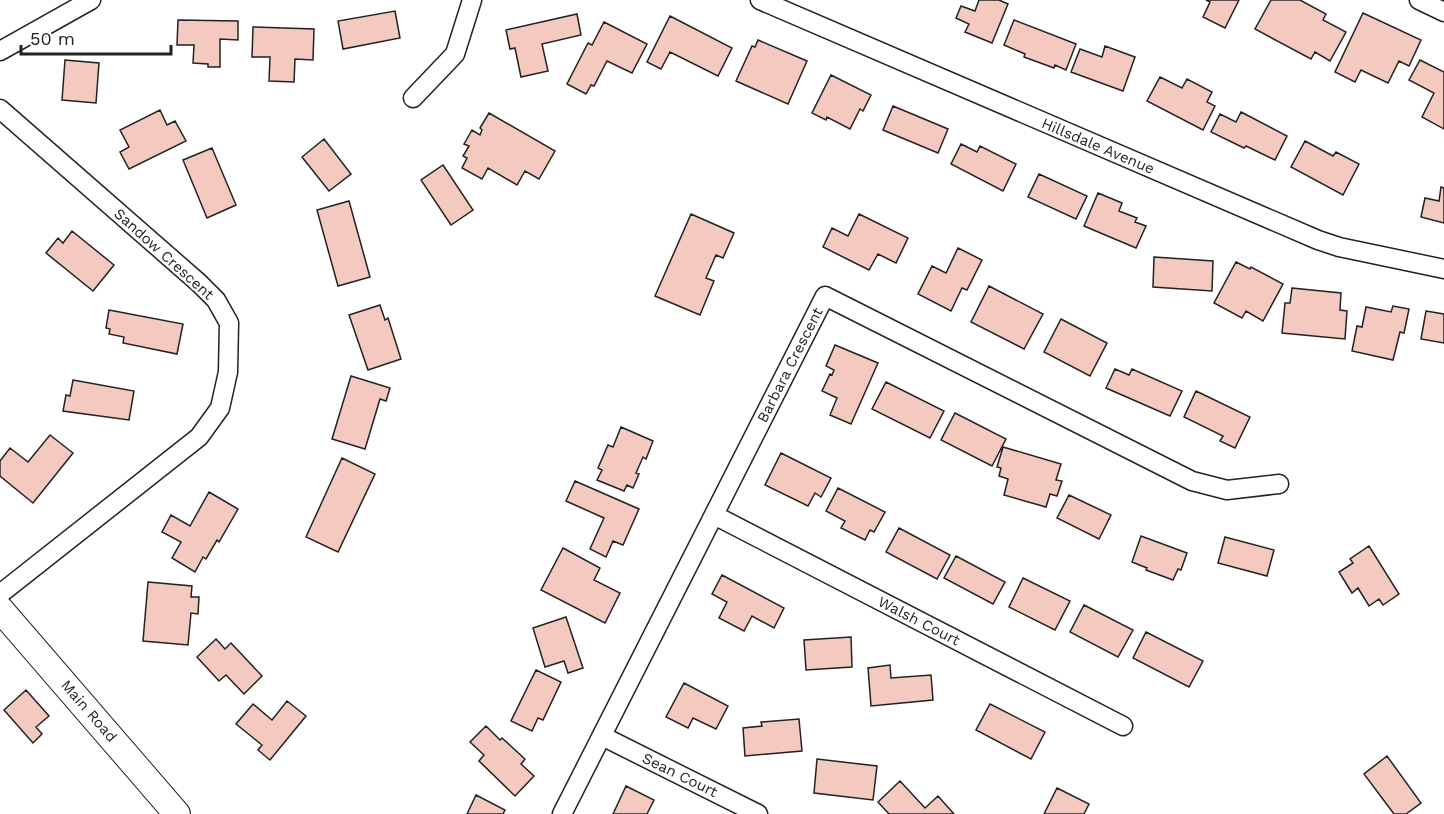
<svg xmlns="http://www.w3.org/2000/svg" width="1444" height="814" viewBox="0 0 1444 814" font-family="'Work Sans',sans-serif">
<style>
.building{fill:#f3c9c0;stroke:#222;stroke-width:1.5}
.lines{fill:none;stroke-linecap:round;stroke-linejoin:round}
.street-casing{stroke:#222;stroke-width:21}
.secondary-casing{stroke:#222;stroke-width:28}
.street{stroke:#fff;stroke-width:18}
.secondary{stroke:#fff;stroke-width:26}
.labels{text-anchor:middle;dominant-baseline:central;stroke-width:4.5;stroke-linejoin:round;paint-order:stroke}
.street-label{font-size:15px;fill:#222;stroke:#fff}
</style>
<rect width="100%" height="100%" fill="#fff"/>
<!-- building -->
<path class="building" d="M979 0H999L1008 4 992 43 965 32 969 24 956 18 961 6 975 11Z
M1206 0H1239L1225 28 1203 17 1210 2Z
M1271 0H1300L1326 14 1323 20 1346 32 1330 61 1315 52 1311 59 1255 29Z
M395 11 400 38 343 49 338 21Z
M1363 13 1421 40 1409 66 1399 61 1388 83 1361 70 1355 82 1335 72Z
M577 14 581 35 542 44 548 71 521 77 515 48 510 49 506 30Z
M670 16 732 48 718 76 670 52 661 69 647 62Z
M178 20 238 21V40L220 39V67H208V64L193 63 194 45H177Z
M1014 20 1076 44 1066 70 1055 65 1054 68 1024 57 1025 54 1004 45Z
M604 22 647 44 632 73 607 61 594 86 591 85 586 94 567 84 588 43 592 45Z
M253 27 314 29 313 60 295 59 294 82 269 81 270 57H252Z
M758 40 807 61 788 104 736 81 752 46 755 47Z
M1105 46 1135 57 1123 91 1071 72 1080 49 1102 57Z
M65 60 99 63 96 103 62 100Z
M1420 60 1444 72V129L1422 117 1434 93 1409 80Z
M831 75 871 95 863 111 860 109 850 129 827 117 826 120 812 113Z
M1160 77 1182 88 1187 79 1212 92 1207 102 1215 106 1203 130 1147 101Z
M893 106 948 129 938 153 883 130Z
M160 110 167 125 175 121 186 141 129 169 120 152 129 147 120 130Z
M1241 112 1287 136 1275 160 1246 146 1244 148 1211 132 1220 114 1236 122Z
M489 113 555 151 539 179 525 171 517 185 488 168 482 179 462 168 467 158 463 156 469 146 464 144 472 130 480 135 482 130 480 128Z
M324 139 351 174 329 191 302 157Z
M1305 141 1333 156 1336 152 1359 164 1343 195 1291 167Z
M961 144 977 152 980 146 1016 164 1003 191 951 164Z
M212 148 236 205 207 218 183 160Z
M443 165 473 210 451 225 421 180Z
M1039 174 1087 196 1076 219 1028 197Z
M1441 187 1444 188V223L1421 217 1425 198 1439 201Z
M1098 193 1122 203 1119 211 1137 218 1135 222 1146 226 1136 248 1084 226Z
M349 201 370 277 338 286 317 210Z
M691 214 734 233 723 258 716 255 706 278 714 281 700 315 655 296Z
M859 214 908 238 896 263 878 254 869 270 823 247 832 228 848 236Z
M72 231 114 265 93 291 46 253 58 238 63 243Z
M958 248 982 260 967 290 962 288 951 311 918 294 932 266 946 273Z
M1154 257 1213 261 1212 291 1153 287Z
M1236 262 1250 269 1251 267 1283 284 1263 321 1246 311 1242 318 1214 303Z
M989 286 1043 314 1024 349 971 322Z
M1292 288 1341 293 1340 310 1347 311 1345 339 1282 333 1285 303H1290Z
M380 305 385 320 388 318 401 359 368 370 349 315Z
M1393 306 1409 309 1404 333 1400 332 1393 360 1352 351 1357 326 1362 327 1366 307 1391 312Z
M109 310 183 324 177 354 123 343 124 337 109 334 110 329 106 328Z
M1426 311 1444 314V343L1421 339Z
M1061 319 1107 343 1090 376 1044 352Z
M835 345 878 363 851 424 830 415 837 398 822 391 830 374 832 375 834 370 826 366Z
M1115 369 1129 375 1132 369 1182 391 1170 416 1106 388Z
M351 376 390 388 386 401 380 399 365 449 332 439Z
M73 380 134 391 129 420 63 411 66 395 70 396Z
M886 382 944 411 930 438 872 409Z
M1196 391 1250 417 1235 448 1220 441 1223 436 1184 417Z
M955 413 1006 439 992 466 941 440Z
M621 427 653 441 646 459 643 457 636 473 639 474 633 488 627 485 624 491 597 480 602 470 598 468 608 445 613 447Z
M50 435 73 453 33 503 0 476V461L10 448 28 462Z
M1003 447 1061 464 1056 480 1062 481 1057 496 1050 494 1046 507 1004 495 1008 479 999 476 1001 468 997 467Z
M781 453 831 478 821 497 815 493 808 506 765 485Z
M342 458 375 474 338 552 306 537Z
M575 481 639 509 623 545 613 541 606 557 590 549 604 518 566 501Z
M838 488 885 512 874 532 870 530 865 540 841 528 845 521 826 511Z
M209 492 238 509 219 542 217 540 206 559 203 557 195 572 172 558 181 542 162 532 171 515 190 526Z
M1069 495 1111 515 1099 539 1057 518Z
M899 528 950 555 937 579 886 552Z
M1141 536 1187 553 1181 570 1178 569 1173 580 1146 570 1147 568 1132 562Z
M1225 537 1274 550 1267 576 1218 563Z
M1369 546 1399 594 1383 605 1379 599 1369 606 1358 588 1352 593 1339 572 1353 563 1350 559Z
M563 548 600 568 594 580 620 593 605 623 541 590Z
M956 556 1005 582 993 604 944 578Z
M722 575 784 608 774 628 752 616 744 631 719 618 727 602 712 594Z
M1023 578 1070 601 1055 630 1009 607Z
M148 582 192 586 191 597H199L198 614 191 613 188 645 143 641Z
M1084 605 1133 630 1118 657 1070 632Z
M566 617 583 668 568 673 564 661 545 667 533 628Z
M1146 632 1203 661 1189 687 1133 658Z
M851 637 852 667 806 670 804 640Z
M216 639 225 649 231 643 262 676 244 694 226 675 219 681 197 657Z
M890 665 891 678 931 675 933 700 871 706 868 668Z
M536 670 561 682 543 720 538 718 532 731 511 721Z
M684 683 728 706 716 729 693 718 688 728 666 717Z
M26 690 49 716 36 727 42 734 33 743 4 710Z
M287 701 306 716 270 760 258 750 262 745 236 724 253 704 272 720Z
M990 704 1045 732 1031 759 976 730Z
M799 719 802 751 745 756 743 728 762 726 761 722Z
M486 726 500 740 502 738 525 759 521 764 534 776 515 796 479 761 484 755 470 742Z
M1387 756 1421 803 1406 814H1394L1364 774Z
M817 759 877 766 873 800 814 793Z
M900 781 925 808 938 796 954 814H889L878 802Z
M626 786 654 800 647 814H613Z
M1057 788 1089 804 1084 814H1044Z
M476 795 505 810 503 814H467Z"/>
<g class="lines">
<!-- street casing -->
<g class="street-casing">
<path id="street" d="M760 0 1318 240 1339 247 1444 269
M1419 0 1444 12
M0 51 91 0
M413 98 455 54 472 0
M0 109 199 283 216 300 229 323 228 372 220 408 199 437 0 594
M714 515 1123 726
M602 736 758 814
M562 814 825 296 1192 481 1227 490 1279 484"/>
</g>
<!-- secondary casing -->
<g class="secondary-casing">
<path id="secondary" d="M0 609 177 814"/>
</g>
<!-- street -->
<use href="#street" class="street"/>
<!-- secondary -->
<use href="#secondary" class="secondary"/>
</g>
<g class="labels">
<!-- street labels -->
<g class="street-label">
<text transform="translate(1098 146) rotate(23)">Hillsdale Avenue</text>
<text transform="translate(164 254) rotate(42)">Sandow Crescent</text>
<text transform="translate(790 365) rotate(-63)">Barbara Crescent</text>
<text transform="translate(919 621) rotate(27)">Walsh Court</text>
<text transform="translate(89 711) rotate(49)">Main Road</text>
<text transform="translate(680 775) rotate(26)">Sean Court</text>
</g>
</g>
<!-- scale -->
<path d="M21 45v9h150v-9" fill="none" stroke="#222222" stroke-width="3"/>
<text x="30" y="45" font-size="18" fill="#222222" stroke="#ffffff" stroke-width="4.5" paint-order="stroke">50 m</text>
</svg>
